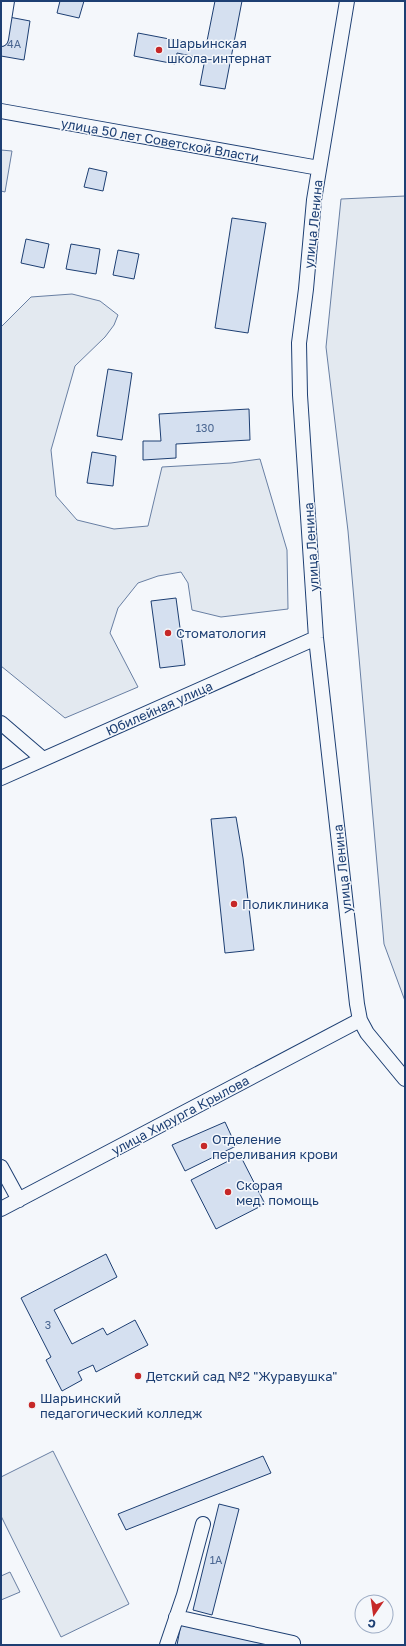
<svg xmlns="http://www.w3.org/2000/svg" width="406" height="1646" viewBox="0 0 406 1646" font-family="'Golos Text',sans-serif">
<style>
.green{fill:#e3e9f0;stroke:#687fa3}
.parking{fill:#e3e8f0;stroke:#687fa3}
.building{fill:#d5e0f0;stroke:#1d3f73}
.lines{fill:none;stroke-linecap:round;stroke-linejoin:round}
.minor-casing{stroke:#1d3f73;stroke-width:16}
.minor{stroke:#f4f7fb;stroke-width:14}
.poi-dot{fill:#c62828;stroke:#f4f7fb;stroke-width:1.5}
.labels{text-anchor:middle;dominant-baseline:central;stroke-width:3;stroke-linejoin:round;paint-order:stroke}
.number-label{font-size:11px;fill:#4b6792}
.poi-label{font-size:13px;fill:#1d3f73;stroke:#f4f7fb;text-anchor:start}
.street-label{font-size:13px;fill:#1d3f73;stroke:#f4f7fb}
</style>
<rect width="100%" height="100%" fill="#f4f7fb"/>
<!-- green -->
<path class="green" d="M405 196V1001L384 944 348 531 326 347 341 199Z
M72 294 100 301 118 315 114 325 105 337 75 366 51 450 56 496 77 520 114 529 148 526 162 467 231 463 260 459 287 550 288 609 221 617 192 610 188 583 181 572 158 576 138 583 118 608 110 633 138 687 65 718 1 666V327L31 297Z
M53 1451 129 1604 61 1637 1 1516V1477Z
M10 1572 20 1592 1 1600V1576Z"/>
<!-- parking -->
<path class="parking" d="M1 150 12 151 5 192 1 191Z"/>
<!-- building -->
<path class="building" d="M60 1H84L79 18 57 13Z
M215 1H242L225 89 200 85 205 59 177 53 175 64 134 56 138 33 206 46Z
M9 17 30 21 24 60 1 56V28Z
M89 168 107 172 103 191 84 187Z
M232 218 266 223 248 333 215 328Z
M26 239 49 244 44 268 21 263Z
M71 244 100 249 96 274 66 269Z
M118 250 139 254 134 279 113 275Z
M108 369 132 373 122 440 97 436Z
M249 409 250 440 176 444V458L143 460V441H161L159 414Z
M92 452 116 456 113 486 87 483Z
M176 598 185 665 160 668 151 601Z
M236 817 243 858 254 950 225 953 211 819Z
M225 1122 236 1146 185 1171 172 1145Z
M240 1155 265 1204 216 1229 191 1180Z
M106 1254 117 1277 54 1310 72 1344 103 1328 107 1335 135 1320 148 1345 96 1372 93 1365 78 1372 82 1380 62 1391 46 1360 51 1357 21 1298Z
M263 1456 271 1473 126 1530 118 1514Z
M219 1504 239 1509 212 1615 193 1610Z
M181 1624 273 1645H177Z"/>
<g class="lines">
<!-- minor casing -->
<g class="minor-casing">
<path id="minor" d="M347 1 314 200 306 289 299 343 300 395 316 638 357 1004 360 1020 367 1033 405 1079
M1 39 7 1
M1 111 319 168
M1 723 43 759
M1 778 316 638
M1 1167 19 1200
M1 1209 360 1020
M176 1617 293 1643
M167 1645 184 1595 203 1524"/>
</g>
<!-- minor -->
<use href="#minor" class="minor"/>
</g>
<!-- markers -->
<g class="poi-dot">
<circle cx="159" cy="50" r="4"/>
<circle cx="168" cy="633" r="4"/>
<circle cx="234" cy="904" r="4"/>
<circle cx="204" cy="1146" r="4"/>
<circle cx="228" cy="1192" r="4"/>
<circle cx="138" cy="1376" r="4"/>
<circle cx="32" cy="1405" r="4"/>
</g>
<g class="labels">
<!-- number labels -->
<g class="number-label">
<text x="14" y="43">4А</text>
<text x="205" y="427">130</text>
<text x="48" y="1324">3</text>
<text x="216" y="1559">1А</text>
</g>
<!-- poi labels -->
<g class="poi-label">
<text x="167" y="43">Шарьинская<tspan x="167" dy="15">школа-интернат</tspan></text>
<text x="176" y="633">Стоматология</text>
<text x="242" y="904">Поликлиника</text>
<text x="212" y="1139">Отделение<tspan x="212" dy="15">переливания крови</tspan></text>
<text x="236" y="1185">Скорая<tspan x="236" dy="15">мед. помощь</tspan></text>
<text x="146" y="1376">Детский сад №2 "Журавушка"</text>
<text x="40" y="1398">Шарьинский<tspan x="40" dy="15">педагогический колледж</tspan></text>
</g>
<!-- street labels -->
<g class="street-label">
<text transform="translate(160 140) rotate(10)">улица 50 лет Советской Власти</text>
<text transform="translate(313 224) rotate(-84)">улица Ленина</text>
<text transform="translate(311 547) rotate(-94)">улица Ленина</text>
<text transform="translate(159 708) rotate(-24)">Юбилейная улица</text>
<text transform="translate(342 869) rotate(-96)">улица Ленина</text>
<text transform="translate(180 1115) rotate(-28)">улица Хирурга Крылова</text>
</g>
</g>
<!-- border -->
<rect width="406" height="1646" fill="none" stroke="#1d3f73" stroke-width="4"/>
<!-- north arrow -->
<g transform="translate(374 1614) rotate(193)"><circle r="19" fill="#f4f7fb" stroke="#9eadc5"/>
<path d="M0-3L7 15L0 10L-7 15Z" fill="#c62828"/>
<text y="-6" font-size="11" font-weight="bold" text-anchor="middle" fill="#1d3f73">С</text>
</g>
</svg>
